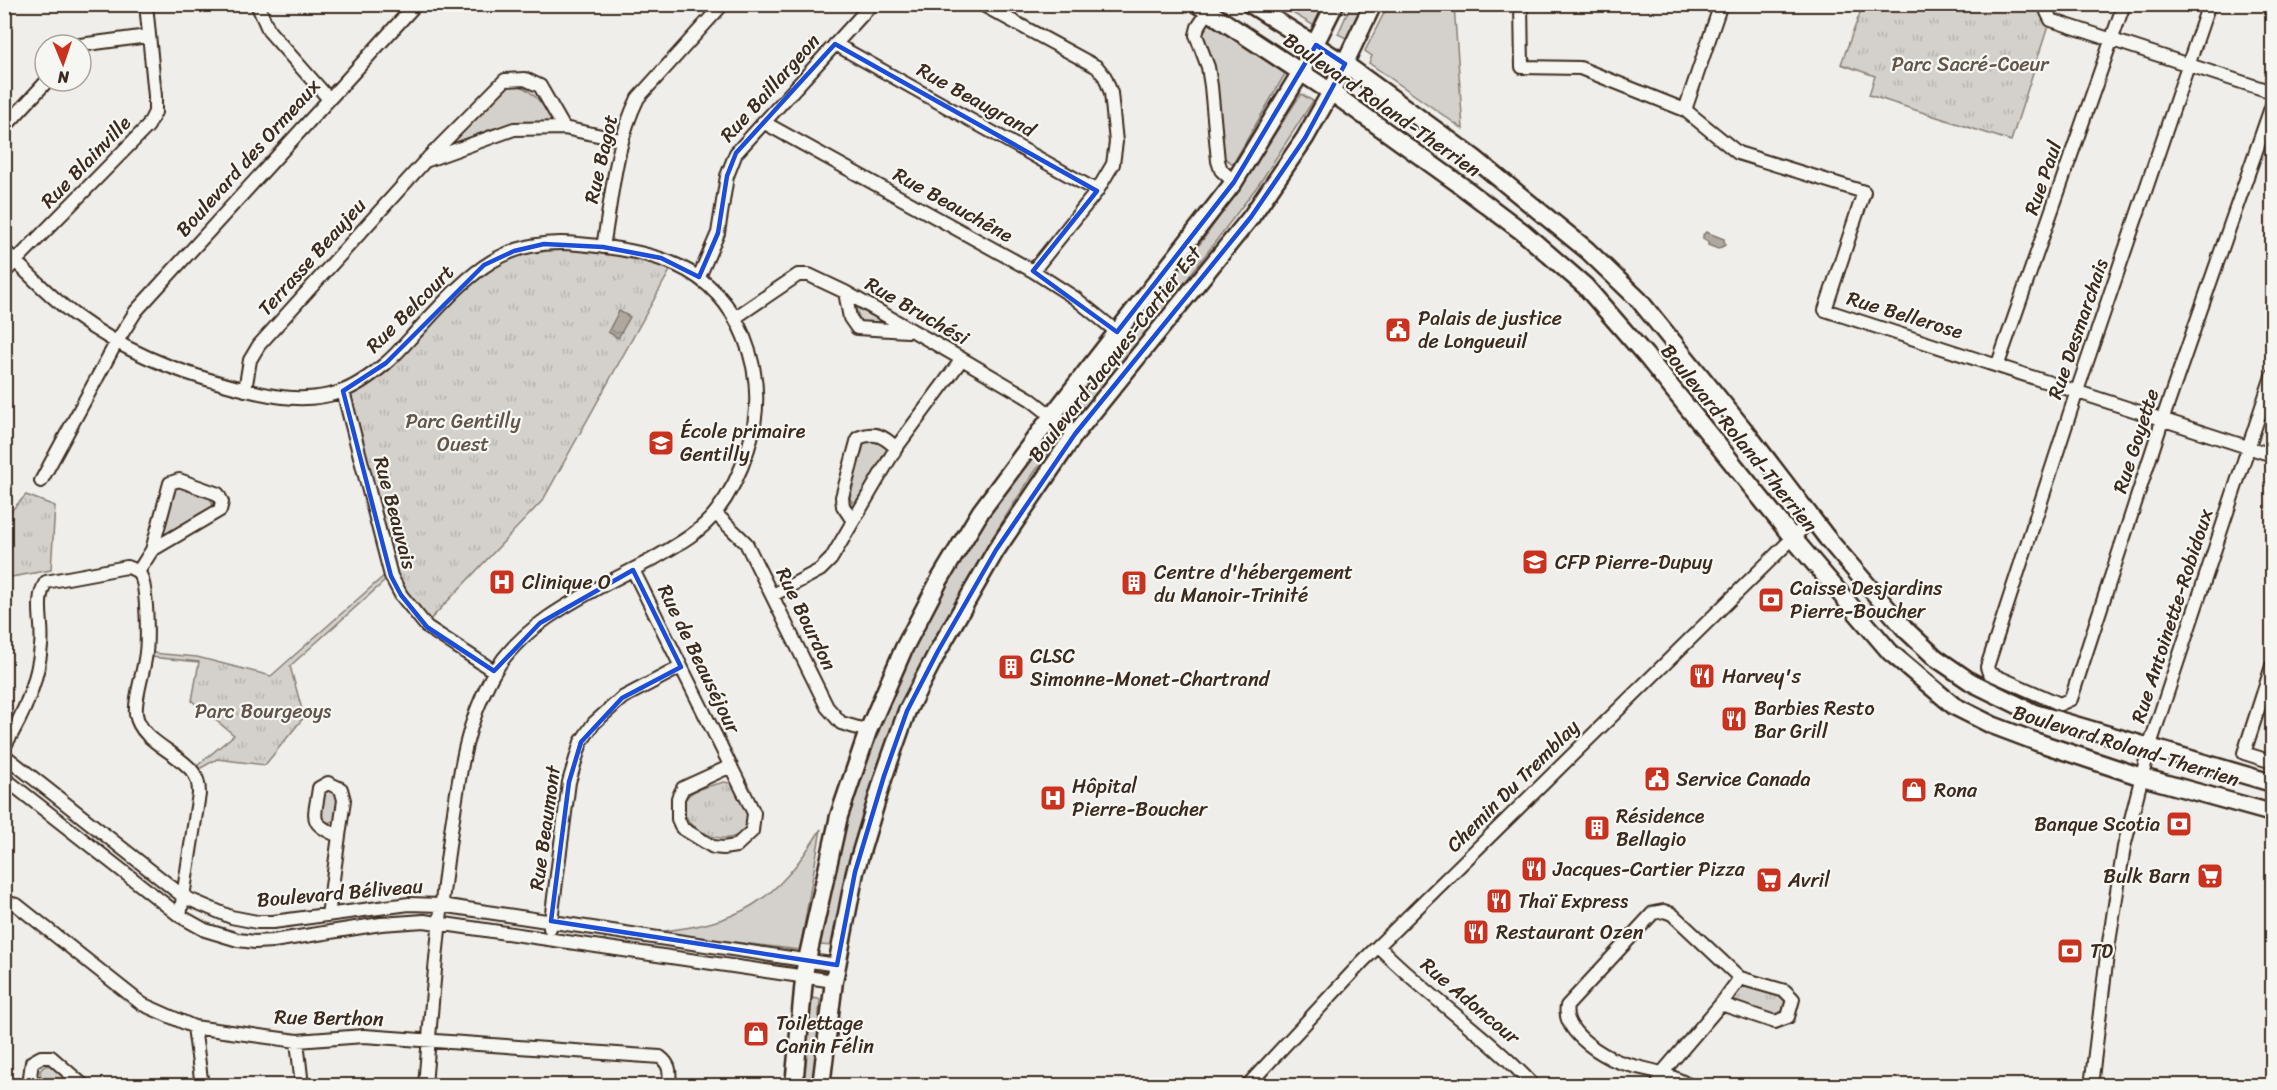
<svg xmlns="http://www.w3.org/2000/svg" width="2277" height="1090" viewBox="0 0 2277 1090" font-family="Sriracha,sans-serif">
<style>
.grass{fill:#d4d1cc;stroke:#887e75;stroke-width:1.5}
.park{fill:url(#park-tufts);stroke:#887e75;stroke-width:1.5}
.water{fill:url(#water-ripples);stroke:#81766d;stroke-width:1.5}
.lines{fill:none;stroke-linecap:round;stroke-linejoin:round}
.minor-casing{stroke:#3b2a1e;stroke-width:16}
.major-casing{stroke:#3b2a1e;stroke-width:21}
.minor{stroke:#f6f6f2;stroke-width:12}
.major{stroke:#f6f6f2;stroke-width:16}
.marked{fill:none;stroke:#1d4ed8;stroke-width:4.5;stroke-linejoin:round}
.labels{text-anchor:middle;dominant-baseline:central;stroke-width:4.5;stroke-linejoin:round;paint-order:stroke}
.park-label{font-size:20px;fill:#61544a;stroke:#f6f6f2}
.street-label{font-size:20px;fill:#3b2a1e;stroke:#f6f6f2}
.poi-label{font-size:20px;fill:#3b2a1e;stroke:#f6f6f2;text-anchor:start}
</style>
<defs>
<pattern id="park-tufts" width="24" height="20" patternUnits="userSpaceOnUse" patternTransform="scale(1.5)"><rect width="24" height="20" fill="#d4d1cc"/><path d="M3 7l-1-3M5 7V3M7 7l1-3M15 17l-1-3M17 17v-4M19 17l1-3" fill="none" stroke="#b7b4af"/></pattern>
<pattern id="water-ripples" width="26" height="14" patternUnits="userSpaceOnUse" patternTransform="scale(1.5)"><rect width="26" height="14" fill="#afa8a1"/><path d="M2 4q2-2 4 0t4 0M15 11q2-2 4 0t4 0" fill="none" stroke="#908983"/></pattern>
</defs>
<rect width="100%" height="100%" fill="#efeeea"/>
<filter id="ink" filterUnits="userSpaceOnUse"><feTurbulence type="fractalNoise" baseFrequency=".0167" numOctaves="2"/><feDisplacementMap in="SourceGraphic" scale="12" xChannelSelector="R" yChannelSelector="G"/><feConvolveMatrix kernelMatrix="1 2 1 2 8 2 1 2 1" color-interpolation-filters="sRGB"/></filter>
<g filter="url(#ink)">
<!-- grass -->
<path class="grass" d="M1279 5H1326L1316 27Z
M1351 5H1364L1348 39 1338 34Z
M1388 5H1454L1463 129 1369 63 1372 56 1365 51Z
M1210 23 1285 74 1233 164 1223 157 1201 33 1205 26Z
M515 84C532 89 541 103 551 116L550 121 520 123 491 129 442 148 503 87Z
M1301 94 1313 101 1259 184 1085 414 1076 406 1202 241 1239 189Z
M855 307 888 324 861 322Z
M868 437 890 447 857 500 852 503 850 498 865 439Z
M1046 438 1054 444C998 523 954 599 914 687 893 733 873 779 859 827 847 865 841 907 833 946L820 945 847 818 891 699 923 629 954 571 984 523Z
M181 486 210 497 213 506 209 511 162 539 159 535 172 492Z
M328 789 336 791 339 798 335 820 328 823 320 817 323 794Z
M821 829 800 950 653 932C740 924 775 903 821 829Z
M810 998 820 999 814 1085 802 1086Z
M49 1065 74 1082 77 1085H49L41 1079 40 1071 43 1067Z"/>
<!-- park -->
<path class="park" d="M1863 5H2039C2039 14 2041 19 2049 23L2011 141 1869 95 1875 76 1841 64Z
M540 248 617 252 673 265 543 500 426 624 402 594 345 393 485 266Z
M26 495 55 506 51 570 5 578V514L11 511Z
M385 575 387 579 290 666 304 717 265 765 217 759 199 769 197 766 234 735 192 701 199 662 151 657 152 653 197 657 271 676Z
M724 782 735 784C739 792 748 804 750 813 751 819 748 826 744 830 722 856 659 814 693 792 701 787 715 785 724 782Z
M1741 981 1783 993 1790 1000 1786 1015 1775 1019 1726 1002Z"/>
<!-- water -->
<path class="water" d="M1706 232 1724 239 1725 245 1718 249 1708 245V242L1703 239V235Z
M619 311 630 317 618 338 608 332Z"/>
<g class="lines">
<!-- minor casing -->
<g class="minor-casing">
<path id="minor" d="M257 4 269 31 329 99
M981 4 1097 67 1105 77 1111 93 1116 142 1113 164 1097 191 1033 271
M1521 4 1522 67 1580 68 1685 110 1738 153 1864 192 1825 310 2272 455
M2047 4V12L2051 20 2272 92
M2209 4 2077 391 1987 667 1989 673 2060 704 2071 699 2163 418 2272 105
M1208 12 1198 27 1196 35 1208 67 1211 86 1218 161 1221 170 1234 182
M835 44 1097 191
M80 45 148 36
M1685 110 1721 4
M763 122 1033 271 1075 298 1117 332
M4 128 47 81
M428 158 505 80 525 79 540 86 564 128
M603 247C612 197 615 144 638 98L723 4
M4 250C27 272 50 297 76 316 122 350 172 370 227 385 264 395 302 405 340 392 355 387 373 374 385 364 396 355 406 343 416 332 465 280 498 236 578 244 651 251 714 263 744 337 759 374 760 412 748 449 741 471 730 494 716 512 700 533 675 546 653 559 598 589 522 619 491 678 464 730 460 774 451 831 439 915 432 1000 425 1086
M4 273 148 126 155 112V96L146 4
M699 277 718 233 727 176 736 153 872 4
M845 292 850 318 857 328 908 331
M736 317 798 275H809L845 292 962 359 1030 399 1075 434
M1998 364 2124 4
M245 390 250 360 259 345 425 161 514 129 564 128 621 140
M343 391 391 576 401 595 427 627 494 671
M41 481 116 343 136 311 416 4
M715 513 746 543 827 707 841 723 868 731
M853 521 843 506 842 497 858 438C875 431 884 436 896 448
M633 570 754 813 752 831 736 846 723 848 713 847 682 828 678 819V798L683 788 731 766
M138 572 152 550 170 483 179 480 218 494 222 502 220 510 152 550
M773 595 820 570 831 559 896 448 962 359
M2272 666 2244 753 2272 762
M4 747C23 716 38 683 41 646 44 625 34 601 46 582L127 567C131 568 136 570 139 573 148 584 148 645 145 659 143 674 134 700 136 714 140 741 178 752 193 772 198 778 199 786 199 794L180 916
M4 755 184 897 231 917 257 922H273L409 904 441 905 837 965
M4 778 180 916 205 930 238 940 255 942 273 941 381 924 424 921 834 981
M4 902 17 905 142 1004 194 1027 297 1041 364 1036 660 1057C671 1065 670 1073 669 1086
M328 915 344 800 341 789 328 783 319 788C315 818 307 823 339 836
M550 928 569 782 581 742 594 723 622 698 681 667
M1379 947C1428 997 1487 1035 1534 1086
M194 1027 202 1086
M297 1041 302 1086
M39 1086 30 1077 32 1062 41 1057H51L84 1086
M1247 1086 1363 961 1812 519
M1657 1086 1662 1073 1721 1004 1740 978
M1691 1086C1681 1081 1671 1076 1661 1073 1645 1068 1627 1066 1612 1059 1594 1050 1562 1029 1567 1006L1653 913 1664 911 1672 914 1740 978 1785 991 1793 999 1788 1017 1775 1022 1721 1004
M2091 1086 2107 955 2124 847 2149 748 2272 376"/>
</g>
<!-- major casing -->
<g class="major-casing">
<path id="major" d="M1197 4 1331 92 1459 184 1524 233 1585 286 1646 356 1792 537 1890 652 1954 706 1992 725 2037 742 2142 777 2272 813
M1250 4 1345 64 1474 158 1587 250 1639 300 1746 432 1827 538 1906 630 1936 658 1971 682 2034 713 2272 783
M794 1086 805 969 839 816 868 731 904 648 940 579 981 511 1051 417 1234 182 1301 72 1335 4
M821 1086 834 981 855 872 884 776 907 711 938 651 996 550 1075 434 1251 217 1305 138 1331 92 1373 4"/>
</g>
<!-- minor -->
<use href="#minor" class="minor"/>
<!-- major -->
<use href="#major" class="major"/>
</g>
</g>
<!-- marked area -->
<path class="marked" d="M835 44 1097 191 1033 271 1117 332 1234 182 1316 45 1345 64 1305 138 1251 217 1075 434 996 550 938 651 907 711 884 776 855 872 837 965 551 921 569 782 581 742 622 698 681 667 633 570 540 623 494 671 427 627 401 595 391 576 343 391 386 363 484 265 514 251 544 244 603 247 661 258 699 277 718 233 727 176 736 153Z"/>
<!-- icons -->
<defs>
<g id="civic-square" transform="scale(1.35)"><rect x="-9" y="-9" width="18" height="18" rx="4" fill="#c8321e" stroke="#f6f6f2"/><path d="M-.6-6.5H3V-4.5H.6V-3L4-1V1h2V6H-6V1h2V-1L-.6-3ZM-1.2 2.5V6h2.4V2.5Z" fill="#fff"/></g>
<g id="school-square" transform="scale(1.35)"><rect x="-9" y="-9" width="18" height="18" rx="4" fill="#c8321e" stroke="#f6f6f2"/><path d="M0-5L7-2L0 1L-7-2ZM-4 1L0 2.5L4 1V4Q0 6-4 4Z" fill="#fff"/></g>
<g id="university-square" transform="scale(1.35)"><rect x="-9" y="-9" width="18" height="18" rx="4" fill="#c8321e" stroke="#f6f6f2"/><path d="M0-5L7-2L0 1L-7-2ZM-4 1L0 2.5L4 1V4Q0 6-4 4Z" fill="#fff"/></g>
<g id="hospital-square" transform="scale(1.35)"><rect x="-9" y="-9" width="18" height="18" rx="4" fill="#c8321e" stroke="#f6f6f2"/><path d="M-5-5h3v3.5h4V-5h3V5h-3V1.5h-4V5h-3Z" fill="#fff"/></g>
<g id="building-square" transform="scale(1.35)"><rect x="-9" y="-9" width="18" height="18" rx="4" fill="#c8321e" stroke="#f6f6f2"/><path d="M-4-6H4V6H1V3H-1V6H-4ZM-2.5-4.3h1.7v1.8h-1.7ZM.8-4.3h1.7v1.8H.8ZM-2.5-1h1.7V.8h-1.7ZM.8-1h1.7V.8H.8Z" fill="#fff"/></g>
<g id="bank-square" transform="scale(1.35)"><rect x="-9" y="-9" width="18" height="18" rx="4" fill="#c8321e" stroke="#f6f6f2"/><path d="M-6-4H6V4H-6ZM0-2.3a2.3 2.3 0 1 0 0 4.6a2.3 2.3 0 1 0 0-4.6Z" fill="#fff"/></g>
<g id="restaurant-square" transform="scale(1.35)"><rect x="-9" y="-9" width="18" height="18" rx="4" fill="#c8321e" stroke="#f6f6f2"/><path d="M-5-6h1v4h1v-4h1v4h1v-4h1v5L-1.5 .5V6h-2V.5L-5-1ZM5-6V6H3V1.5H1.5Q1.5-4 5-6Z" fill="#fff"/></g>
<g id="shop-square" transform="scale(1.35)"><rect x="-9" y="-9" width="18" height="18" rx="4" fill="#c8321e" stroke="#f6f6f2"/><path d="M-5-2.5h2.3a2.7 3.5 0 0 1 5.4 0H5L5.5 6h-11ZM-1.5-2.5h3a1.5 2.3 0 0 0-3 0Z" fill="#fff"/></g>
<g id="supermarket-square" transform="scale(1.35)"><rect x="-9" y="-9" width="18" height="18" rx="4" fill="#c8321e" stroke="#f6f6f2"/><path d="M-6-5.5h2.5l.6 2H6L4.5 2H-2.5L-4.4-4H-6ZM-1.5 3.2a1.3 1.3 0 1 0 .1 0ZM3 3.2a1.3 1.3 0 1 0 .1 0Z" fill="#fff"/></g>
</defs>
<g fill-rule="evenodd">
<use href="#civic-square" x="1398" y="330"/>
<use href="#school-square" x="661" y="443"/>
<use href="#university-square" x="1535" y="562"/>
<use href="#hospital-square" x="502" y="582"/>
<use href="#building-square" x="1134" y="583"/>
<use href="#bank-square" x="1771" y="600"/>
<use href="#building-square" x="1011" y="667"/>
<use href="#restaurant-square" x="1702" y="676"/>
<use href="#restaurant-square" x="1734" y="719"/>
<use href="#civic-square" x="1657" y="779"/>
<use href="#shop-square" x="1914" y="790"/>
<use href="#hospital-square" x="1053" y="798"/>
<use href="#bank-square" x="2179" y="824"/>
<use href="#building-square" x="1597" y="828"/>
<use href="#restaurant-square" x="1534" y="869"/>
<use href="#supermarket-square" x="2210" y="876"/>
<use href="#supermarket-square" x="1769" y="880"/>
<use href="#restaurant-square" x="1499" y="901"/>
<use href="#restaurant-square" x="1476" y="932"/>
<use href="#bank-square" x="2070" y="951"/>
<use href="#shop-square" x="756" y="1034"/>
</g>
<g class="labels">
<!-- park labels -->
<g class="park-label">
<text x="1970" y="64">Parc Sacré-Coeur</text>
<text x="463" y="421">Parc Gentilly<tspan x="463" dy="23">Ouest</tspan></text>
<text x="263" y="711">Parc Bourgeoys</text>
</g>
<!-- street labels -->
<g class="street-label">
<text transform="translate(770 88) rotate(-48)">Rue Baillargeon</text>
<text transform="translate(976 100) rotate(29)">Rue Beaugrand</text>
<text transform="translate(1382 105) rotate(35)">Boulevard Roland-Therrien</text>
<text transform="translate(248 158) rotate(-48)">Boulevard des Ormeaux</text>
<text transform="translate(601 159) rotate(-77)">Rue Bagot</text>
<text transform="translate(86 162) rotate(-46)">Rue Blainville</text>
<text transform="translate(2043 178) rotate(-71)">Rue Paul</text>
<text transform="translate(953 205) rotate(29)">Rue Beauchêne</text>
<text transform="translate(312 257) rotate(-48)">Terrasse Beaujeu</text>
<text transform="translate(410 309) rotate(-45)">Rue Belcourt</text>
<text transform="translate(917 311) rotate(30)">Rue Bruchési</text>
<text transform="translate(1905 315) rotate(17)">Rue Bellerose</text>
<text transform="translate(2078 329) rotate(-71)">Rue Desmarchais</text>
<text transform="translate(1115 354) rotate(-52)">Boulevard Jacques-Cartier Est</text>
<text transform="translate(1739 438) rotate(51)">Boulevard Roland-Therrien</text>
<text transform="translate(2136 441) rotate(-72)">Rue Goyette</text>
<text transform="translate(395 513) rotate(75)">Rue Beauvais</text>
<text transform="translate(2172 616) rotate(-72)">Rue Antoinette-Robidoux</text>
<text transform="translate(806 619) rotate(64)">Rue Bourdon</text>
<text transform="translate(699 659) rotate(64)">Rue de Beauséjour</text>
<text transform="translate(2126 746) rotate(17)">Boulevard Roland-Therrien</text>
<text transform="translate(1513 786) rotate(-45)">Chemin Du Tremblay</text>
<text transform="translate(545 828) rotate(-82)">Rue Beaumont</text>
<text transform="translate(340 893) rotate(-5)">Boulevard Béliveau</text>
<text transform="translate(1470 1001) rotate(40)">Rue Adoncour</text>
<text transform="translate(329 1018) rotate(1)">Rue Berthon</text>
</g>
<!-- poi labels -->
<g class="poi-label">
<text x="1418" y="318">Palais de justice<tspan x="1418" dy="23">de Longueuil</tspan></text>
<text x="680" y="431">École primaire<tspan x="680" dy="23">Gentilly</tspan></text>
<text x="1555" y="562">CFP Pierre-Dupuy</text>
<text x="1154" y="572">Centre d'hébergement<tspan x="1154" dy="23">du Manoir-Trinité</tspan></text>
<text x="522" y="582">Clinique O</text>
<text x="1790" y="588">Caisse Desjardins<tspan x="1790" dy="23">Pierre-Boucher</tspan></text>
<text x="1030" y="656">CLSC<tspan x="1030" dy="23">Simonne-Monet-Chartrand</tspan></text>
<text x="1722" y="676">Harvey's</text>
<text x="1754" y="708">Barbies Resto<tspan x="1754" dy="23">Bar Grill</tspan></text>
<text x="1676" y="779">Service Canada</text>
<text x="1072" y="786">Hôpital<tspan x="1072" dy="23">Pierre-Boucher</tspan></text>
<text x="1934" y="790">Rona</text>
<text x="1616" y="816">Résidence<tspan x="1616" dy="23">Bellagio</tspan></text>
<text x="2160" y="824" text-anchor="end">Banque Scotia</text>
<text x="1553" y="869">Jacques-Cartier Pizza</text>
<text x="2190" y="876" text-anchor="end">Bulk Barn</text>
<text x="1788" y="880">Avril</text>
<text x="1518" y="901">Thaï Express</text>
<text x="1496" y="932">Restaurant Ozen</text>
<text x="2090" y="951">TD</text>
<text x="776" y="1023">Toilettage<tspan x="776" dy="23">Canin Félin</tspan></text>
</g>
</g>
<!-- margin -->
<rect width="2277" height="1090" fill="none" stroke="#f6f6f2" stroke-width="24"/>
<rect x="12" y="12" width="2253" height="1066" fill="none" stroke="#3b2a1e" stroke-width="2" filter="url(#ink)"/>
<!-- north arrow -->
<g transform="translate(63 63) rotate(178)"><circle r="28" fill="#f6f6f2" stroke="#aba49d" stroke-width="1.5"/>
<path d="M0-4.5L10 22L0 15L-10 22Z" fill="#c8321e"/>
<text y="-9" font-size="16" font-weight="bold" text-anchor="middle" fill="#3b2a1e">N</text>
</g>
</svg>
